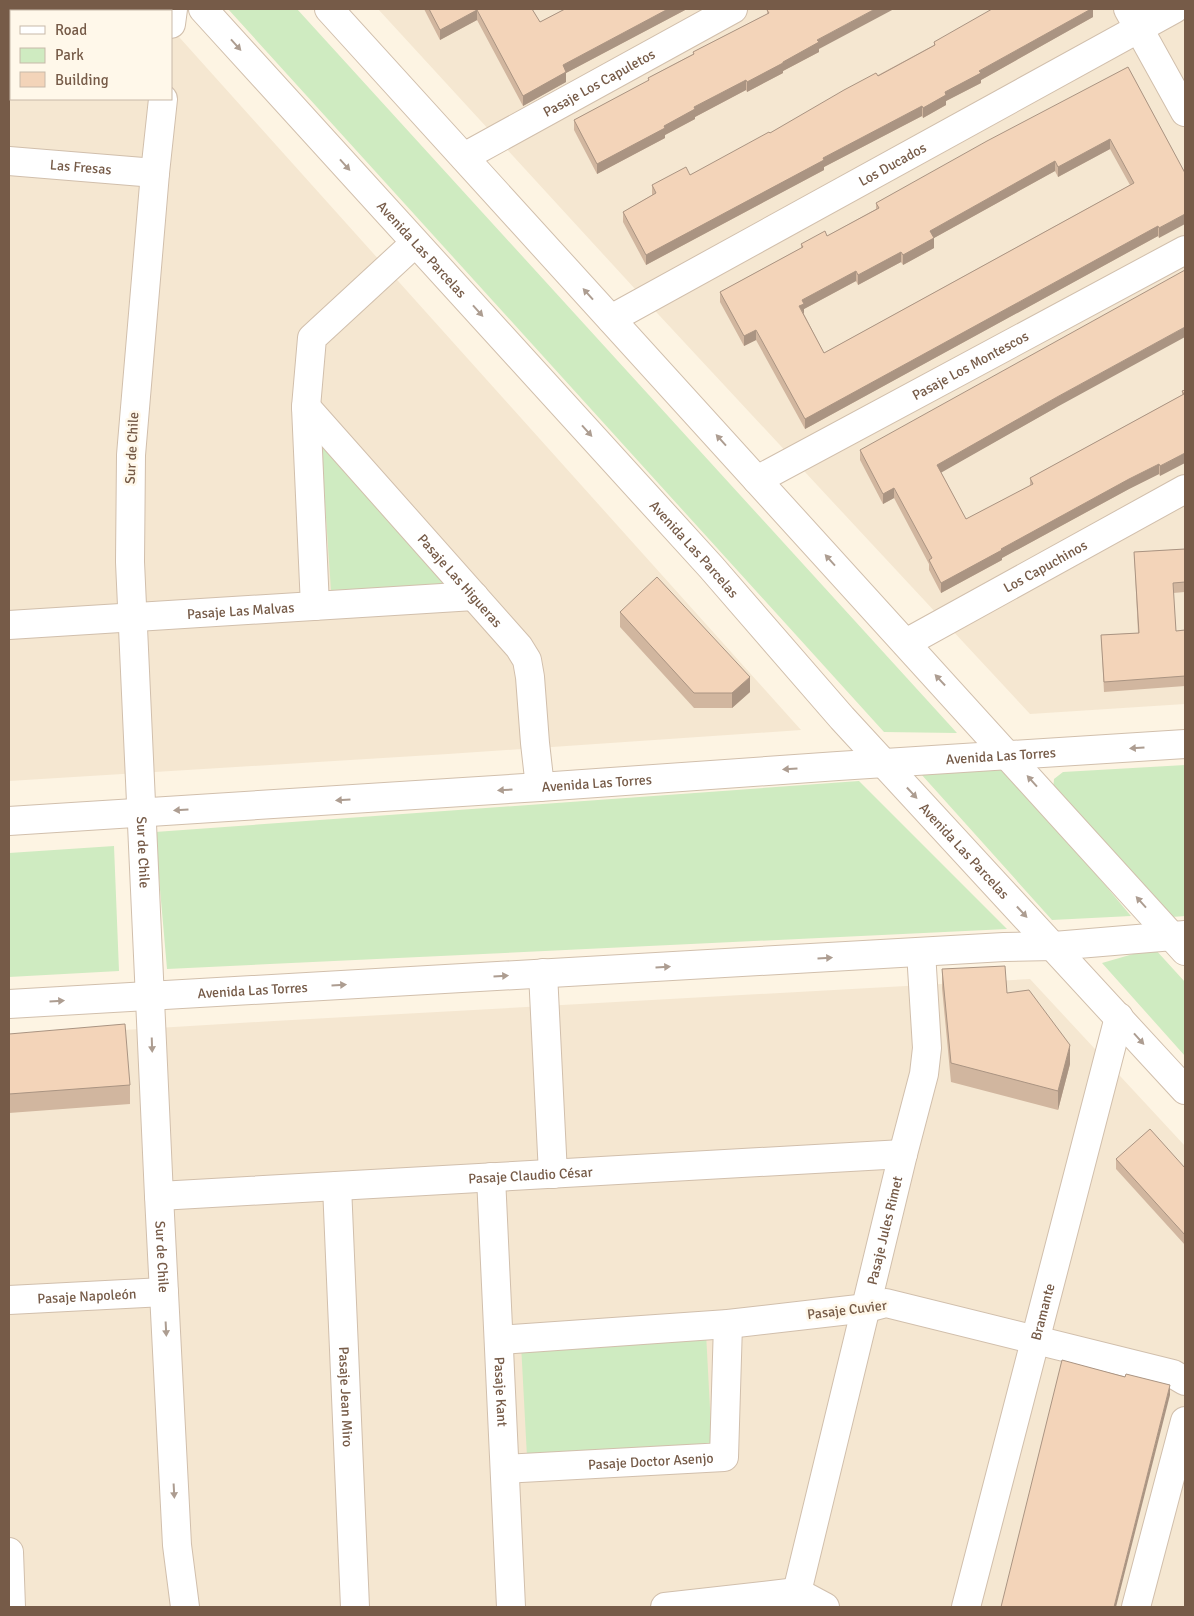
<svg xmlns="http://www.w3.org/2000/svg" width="1194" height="1616" viewBox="0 0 1194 1616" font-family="Signika,sans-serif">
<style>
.residential{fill:#f5e7d1}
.green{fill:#cfebc1}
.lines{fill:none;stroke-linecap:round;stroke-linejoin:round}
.minor-casing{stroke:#d1bfac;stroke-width:30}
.minor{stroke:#fff;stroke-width:28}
.wall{fill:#d1b69f;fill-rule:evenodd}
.shaded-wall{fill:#aa9482}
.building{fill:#f3d4b9;stroke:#aa9482;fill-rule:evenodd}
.oneway{fill:#ad9d91}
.labels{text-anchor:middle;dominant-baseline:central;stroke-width:5;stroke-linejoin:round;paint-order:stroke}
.street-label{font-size:14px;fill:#765b48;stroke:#fff8ea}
</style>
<rect width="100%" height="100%" fill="#fdf4e3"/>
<!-- residential -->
<path class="residential" d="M9 9H154L156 11H11V99H171V28L801 730 448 754 9 781Z
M378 9H1185V704L1030 714 658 314Z
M1030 979 1185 1146V1607H9V1037L274 1021Z"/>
<!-- green -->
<path class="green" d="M228 9H297L957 733 884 732Z
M321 444 454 586 331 590Z
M1185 765V916L1172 917 1053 789 1054 779 1063 772Z
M1007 768 1131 916 1052 920 921 774Z
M859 781 1007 929 167 969 155 832Z
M114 846 119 971 9 977V853Z
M1154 948 1185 982V1056L1102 963Z
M706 1333 712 1446 527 1457 521 1344Z"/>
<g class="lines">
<!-- minor casing -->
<g class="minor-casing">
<g id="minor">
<path id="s1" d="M203 9 711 567 842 718 1185 1090"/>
<path d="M329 9 1185 951"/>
<path d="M1128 9 1185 112"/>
<path d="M171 24 173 9"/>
<path id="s2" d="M163 99 155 173 131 455 130 562 159 1196 177 1545 185 1607"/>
<path id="s3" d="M464 157 733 9"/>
<path id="s4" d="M9 161 155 173"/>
<path id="s5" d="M611 319 1174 9"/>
<path id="s6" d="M306 407 519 647 527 660 530 677 535 743 540 787"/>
<path id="s7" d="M757 480 1185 250"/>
<path d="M315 606 306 407 312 338 415 243"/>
<path id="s8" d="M9 625 474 596"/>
<path id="s9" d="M906 643 1185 489"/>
<path id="s10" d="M9 821 540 787 838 766 1185 744"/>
<path d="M543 973 553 1174"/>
<path id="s11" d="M9 1004 1004 947 1054 946 1185 935"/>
<path id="s12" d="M491 1177 511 1607"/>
<path id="s13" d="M337 1186 355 1607"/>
<path id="s14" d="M159 1196 903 1154"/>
<path id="s15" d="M9 1300 164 1292"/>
<path d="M499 1340 728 1324 867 1308 886 1303 1173 1374 1185 1381"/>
<path id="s16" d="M505 1469 724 1457 728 1324"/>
<path d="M9 1552 11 1607"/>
<path id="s17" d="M797 1592 903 1154 924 1074 927 1048 921 952"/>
<path d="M797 1592 825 1607"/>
<path d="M665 1607 797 1592"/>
<path id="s18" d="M966 1607 1119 1017"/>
<path d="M1136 1607 1185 1421"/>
</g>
</g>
<!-- minor -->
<use href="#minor" class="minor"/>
</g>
<!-- wall -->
<path class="wall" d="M424 9H532L540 22 565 9H687L566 73V82L523 106 477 20 440 40Z
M1093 9V17L981 80V83L946 101V105L923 118 922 116 824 167V170L646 265 623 222V212L652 195V185L690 175 770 133 934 45V42Z
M767 10 819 49V52L783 71V73L747 92 746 90 695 117V119L665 135V138L597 174 574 130V120L648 81V78L693 54V52L767 14Z
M1185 35V49L1184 46V36Z
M1128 67 1185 173 1159 238 1158 236 805 429 756 340 744 346 720 302V292L801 248V244L827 236 876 209V203ZM1110 149 1130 185 824 353 804 314V309L856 281 858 285 901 262 903 265 934 248V238L1055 171 1058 177Z
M1185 390 1160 476 1159 474 1129 489 1002 558V560L941 593 929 570V564L894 498 883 504 860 460V450L1057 407 941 472 966 519 1030 486V478L1182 395V391Z
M1185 549V592L1173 593 1176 631 1185 630V686L1104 692 1101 635 1138 633 1134 552Z
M620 612 750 692 732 708H694L620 627Z
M942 969 1070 1064 1058 1110 951 1082 942 988Z
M9 1034 130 1085V1104L9 1113Z
M1116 1159 1185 1168V1245L1116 1169Z"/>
<!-- shaded-wall -->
<path class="shaded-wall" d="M668 9H687L566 73V82L523 106V96L563 65Z
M875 9H894L819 49V52L783 71V73L747 92V82L817 40Z
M1091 9H1093V17L981 80V83L946 101V105L923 118V108L945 92 979 71Z
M477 10V20L440 40V30Z
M746 80V90L695 117V119L665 135V138L597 174V164L664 126 694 107Z
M922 106V116L824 167V170L646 265V255L823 158Z
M1110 139V149L1058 177V167Z
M1055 161V171L934 238V248L903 265V255L930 231Z
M1185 214V224L1159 238V228Z
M1158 226V236L805 429V419Z
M901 252V262L858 285V275Z
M856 271V281L804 309V314L799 306 802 300Z
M1185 327V337L1057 407 937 475V465L1057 397Z
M756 330V340L744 346V336Z
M1185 453V463L1160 476V466Z
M1159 464V474L1129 489 1002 558V560L941 593V583L1001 549 1129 479Z
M894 488V498L883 504V494Z
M750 677V692L732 708V693Z
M1070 1045V1064L1058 1110V1091Z
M1170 1385V1395L1116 1607H1114Z"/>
<!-- building -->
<path class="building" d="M429 9H532L540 22 565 9H668L563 65 566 72 523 96 477 10 440 30Z
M770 9H875L817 40 819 42 783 62V63L747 82 746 80 694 107 695 109 664 126 665 128 597 164 574 120 649 80 648 78 694 54 693 52 769 13 767 10Z
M992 9H1091L979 71 981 73 945 92 946 95 923 108 922 106 823 158 824 160 646 255 623 212 656 193 652 185 686 167 690 175 769 132 770 133 844 90 876 73 878 76 935 45 934 42Z
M1128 67 1185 173V214L1159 228 1158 226 805 419 756 330 744 336 720 292 803 247 801 244 825 231 827 236 879 208 876 203 987 141ZM1110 139 1134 183 824 353 799 306 804 304 802 300 856 271 858 275 901 252 903 255 934 238 930 231 1055 161 1058 167Z
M1185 270V327L1057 397 937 465 966 519 1033 484 1030 478 1184 394 1182 391 1185 390V453L1160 466 1159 464 1129 479 1001 549 1002 550 941 583 929 560 932 558 894 488 883 494 860 450Z
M1185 549V582L1173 583 1176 631 1185 630V676L1104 682 1101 635 1139 633 1134 552Z
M657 577 750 677 732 693H694L620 612Z
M1005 966 1007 993 1029 990 1070 1045 1058 1091 951 1063 942 969Z
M125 1024 130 1085 9 1094V1034Z
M1150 1129 1185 1168V1235L1116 1159Z
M1062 1360 1125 1377 1126 1374 1170 1385 1114 1607H1001Z"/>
<!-- one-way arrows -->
<defs><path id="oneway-solid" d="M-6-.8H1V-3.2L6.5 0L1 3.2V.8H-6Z" transform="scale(1.25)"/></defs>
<g class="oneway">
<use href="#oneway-solid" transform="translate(236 45) rotate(48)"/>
<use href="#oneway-solid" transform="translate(345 165) rotate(48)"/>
<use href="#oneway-solid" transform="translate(588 294) rotate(-132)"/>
<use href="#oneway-solid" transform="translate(478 311) rotate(48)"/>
<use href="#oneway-solid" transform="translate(587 431) rotate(48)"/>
<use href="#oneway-solid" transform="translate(721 440) rotate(-132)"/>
<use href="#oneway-solid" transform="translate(830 560) rotate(-132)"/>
<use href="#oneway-solid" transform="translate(940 680) rotate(-133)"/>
<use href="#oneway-solid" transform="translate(1137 748) rotate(176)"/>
<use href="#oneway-solid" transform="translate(790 769) rotate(176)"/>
<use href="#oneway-solid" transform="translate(1032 781) rotate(-132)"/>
<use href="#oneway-solid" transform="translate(505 790) rotate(176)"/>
<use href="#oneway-solid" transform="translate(912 793) rotate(47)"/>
<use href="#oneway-solid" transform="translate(343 800) rotate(176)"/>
<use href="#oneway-solid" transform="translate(181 810) rotate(176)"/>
<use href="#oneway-solid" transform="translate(1141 902) rotate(-132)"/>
<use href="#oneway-solid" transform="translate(1022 912) rotate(47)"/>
<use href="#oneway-solid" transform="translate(825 958) rotate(-3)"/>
<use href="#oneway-solid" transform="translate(663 967) rotate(-3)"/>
<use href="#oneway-solid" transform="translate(501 976) rotate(-3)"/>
<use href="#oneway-solid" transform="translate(339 985) rotate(-3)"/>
<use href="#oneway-solid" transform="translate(57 1001) rotate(-3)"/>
<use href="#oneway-solid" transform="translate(1139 1039) rotate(48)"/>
<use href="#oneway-solid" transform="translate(152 1045) rotate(88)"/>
<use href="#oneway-solid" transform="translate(166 1329) rotate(87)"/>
<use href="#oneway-solid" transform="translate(174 1491) rotate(87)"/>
</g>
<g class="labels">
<!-- street labels -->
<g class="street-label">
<text stroke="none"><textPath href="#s3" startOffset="154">Pasaje Los Capuletos</textPath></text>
<text stroke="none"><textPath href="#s5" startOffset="321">Los Ducados</textPath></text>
<text stroke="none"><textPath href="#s4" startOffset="72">Las Fresas</textPath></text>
<text stroke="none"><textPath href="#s1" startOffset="325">Avenida Las Parcelas</textPath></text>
<text stroke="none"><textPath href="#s7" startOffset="242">Pasaje Los Montescos</textPath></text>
<text transform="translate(132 448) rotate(-87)">Sur de Chile</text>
<text stroke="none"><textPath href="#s1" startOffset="730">Avenida Las Parcelas</textPath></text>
<text stroke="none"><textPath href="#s9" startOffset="159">Los Capuchinos</textPath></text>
<text stroke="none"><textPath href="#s6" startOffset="232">Pasaje Las Higueras</textPath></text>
<text stroke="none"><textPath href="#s8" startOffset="232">Pasaje Las Malvas</textPath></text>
<text stroke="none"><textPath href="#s10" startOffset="994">Avenida Las Torres</textPath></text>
<text stroke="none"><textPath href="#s10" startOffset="589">Avenida Las Torres</textPath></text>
<text stroke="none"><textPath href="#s1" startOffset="1135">Avenida Las Parcelas</textPath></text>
<text stroke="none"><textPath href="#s2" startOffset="755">Sur de Chile</textPath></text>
<text stroke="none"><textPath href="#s11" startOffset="244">Avenida Las Torres</textPath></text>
<text stroke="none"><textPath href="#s14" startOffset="372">Pasaje Claudio César</textPath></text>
<text stroke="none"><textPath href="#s17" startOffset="372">Pasaje Jules Rimet</textPath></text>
<text stroke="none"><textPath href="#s2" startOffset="1160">Sur de Chile</textPath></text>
<text stroke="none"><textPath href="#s15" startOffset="78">Pasaje Napoleón</textPath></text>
<text transform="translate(847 1310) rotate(-7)">Pasaje Cuvier</text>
<text stroke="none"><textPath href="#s18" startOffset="305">Bramante</textPath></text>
<text stroke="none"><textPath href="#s12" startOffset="215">Pasaje Kant</textPath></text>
<text stroke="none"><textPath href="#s13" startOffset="211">Pasaje Jean Miro</textPath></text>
<text stroke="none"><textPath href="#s16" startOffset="146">Pasaje Doctor Asenjo</textPath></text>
</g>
</g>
<!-- border -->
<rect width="1194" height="1616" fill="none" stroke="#765b48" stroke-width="20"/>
<!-- legend -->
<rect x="10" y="10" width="162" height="90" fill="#fff8ea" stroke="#c8b9a9"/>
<rect x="20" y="26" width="25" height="8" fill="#ffffff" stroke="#c8b9a9"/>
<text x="55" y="35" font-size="15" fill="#765b48">Road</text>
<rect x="20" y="48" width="25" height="15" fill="#cfebc1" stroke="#c8b9a9"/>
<text x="55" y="60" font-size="15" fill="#765b48">Park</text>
<rect x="20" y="72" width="25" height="15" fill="#f3d4b9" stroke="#c8b9a9"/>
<text x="55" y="85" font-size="15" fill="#765b48">Building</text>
</svg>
